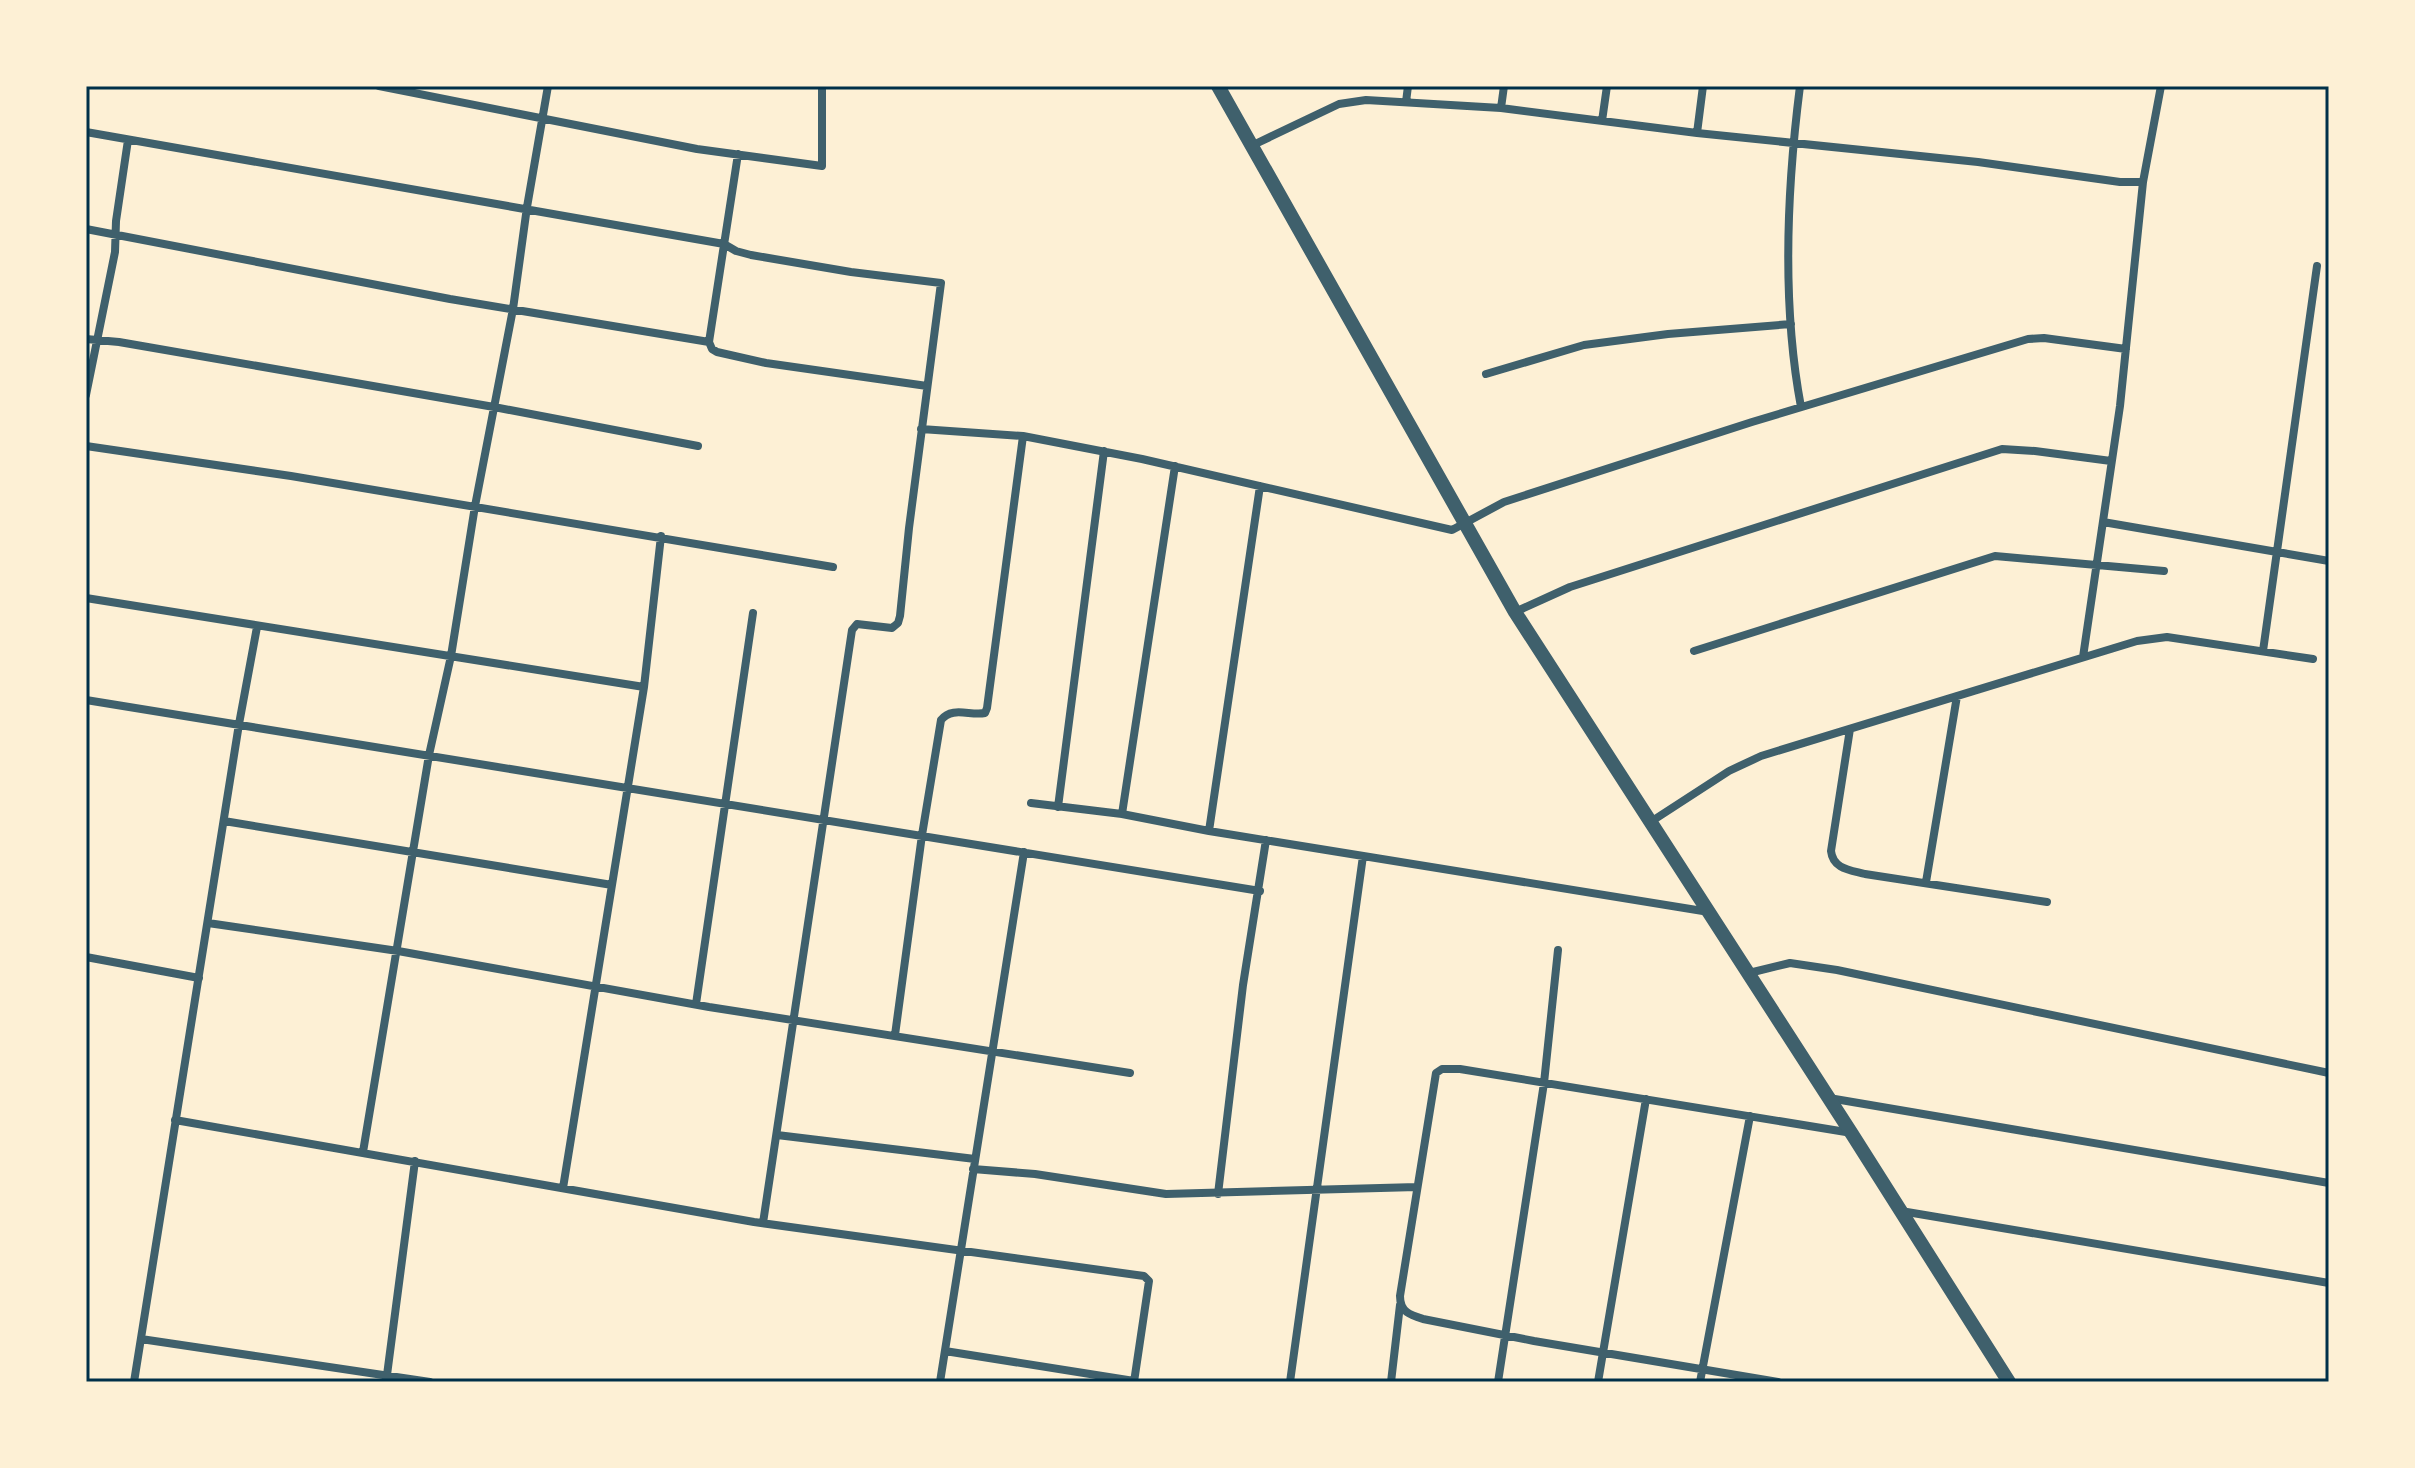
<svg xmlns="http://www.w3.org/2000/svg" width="2415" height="1468" viewBox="0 0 2415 1468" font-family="'DejaVu Sans',sans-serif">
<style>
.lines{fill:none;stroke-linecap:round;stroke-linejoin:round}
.minor{stroke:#3f606c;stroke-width:8}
.tertiary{stroke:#3f606c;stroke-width:14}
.neatline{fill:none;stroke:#003049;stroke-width:3}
</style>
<rect width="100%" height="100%" fill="#fdf0d5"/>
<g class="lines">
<!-- minor -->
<path class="minor" d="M379 86 697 149 822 166V86
M1800 86C1787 188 1782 306 1801 407
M1406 102 1408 86
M1501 108 1504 86
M1602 121 1607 86
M86 132 724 244 736 251 751 255 851 272 941 283 909 528 900 616 898 623 892 628 857 624 852 630 763 1223
M1697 133 1703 86
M1251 146 1339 104 1366 100 1501 108 1697 133 1978 162 2120 182H2143L2161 86
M86 229 450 299 709 342 712 349 717 352 766 363 927 386
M86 339 119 342 494 407 698 446
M709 342 738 154
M1486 374 1584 345 1668 334 1791 324
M86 395 115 252 116 221 128 140
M921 429 1023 436 1142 459 1452 530 1504 502 1752 422 2028 339 2044 338 2126 349
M86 446 291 476 833 567
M2103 522 2329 561
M86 598 644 687
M1515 612 1570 587 2002 449 2035 451 2111 461
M1694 651 1995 556 2164 571
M2263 651 2317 266
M2083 657 2120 406 2143 182
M86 700 1260 891
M1850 729 1831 851C1833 869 1850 870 1865 874L2047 902
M1031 803 1122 814 1209 831 1709 912
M1058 807 1104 451
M1122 814 1175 466
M224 821 612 885
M1652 821 1729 771 1761 756 2137 641 2167 637 2313 659
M1209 831 1260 486
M1926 882 1957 696
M208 923 398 951 709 1007 1130 1073
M86 957 199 978
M1749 973 1790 963 1837 970 2329 1073
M696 1004 753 613
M895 1035 922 835 941 720C952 706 970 716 985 713L987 708 1023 436
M1829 1098 2329 1183
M175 1120 754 1222 1144 1276 1149 1281 1134 1382
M777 1135 975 1159
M363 1152 429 755 451 656 475 506 513 309 527 207 548 86
M973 1169 1035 1174 1166 1194 1417 1187
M563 1188 644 687 661 536
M1218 1194 1243 985 1266 840
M1901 1211 2329 1283
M141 1339 430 1382
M945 1351 1134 1381
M387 1375 415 1161
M134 1382 239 724 257 627
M940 1382 1024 852
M1290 1382 1363 856
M1391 1382 1400 1305
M1498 1382 1544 1083 1558 950
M1598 1382 1646 1099
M1700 1382 1750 1116
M1778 1382 1534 1341 1423 1319C1410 1315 1400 1312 1400 1296L1436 1073 1442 1069H1460L1852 1133"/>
<!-- tertiary -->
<path class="tertiary" d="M1218 86 1515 612 1852 1134 2009 1382"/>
</g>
<!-- border -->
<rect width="2415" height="1468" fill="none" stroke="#fdf0d5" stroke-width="176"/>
<rect x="88" y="88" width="2239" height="1292" class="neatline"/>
</svg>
